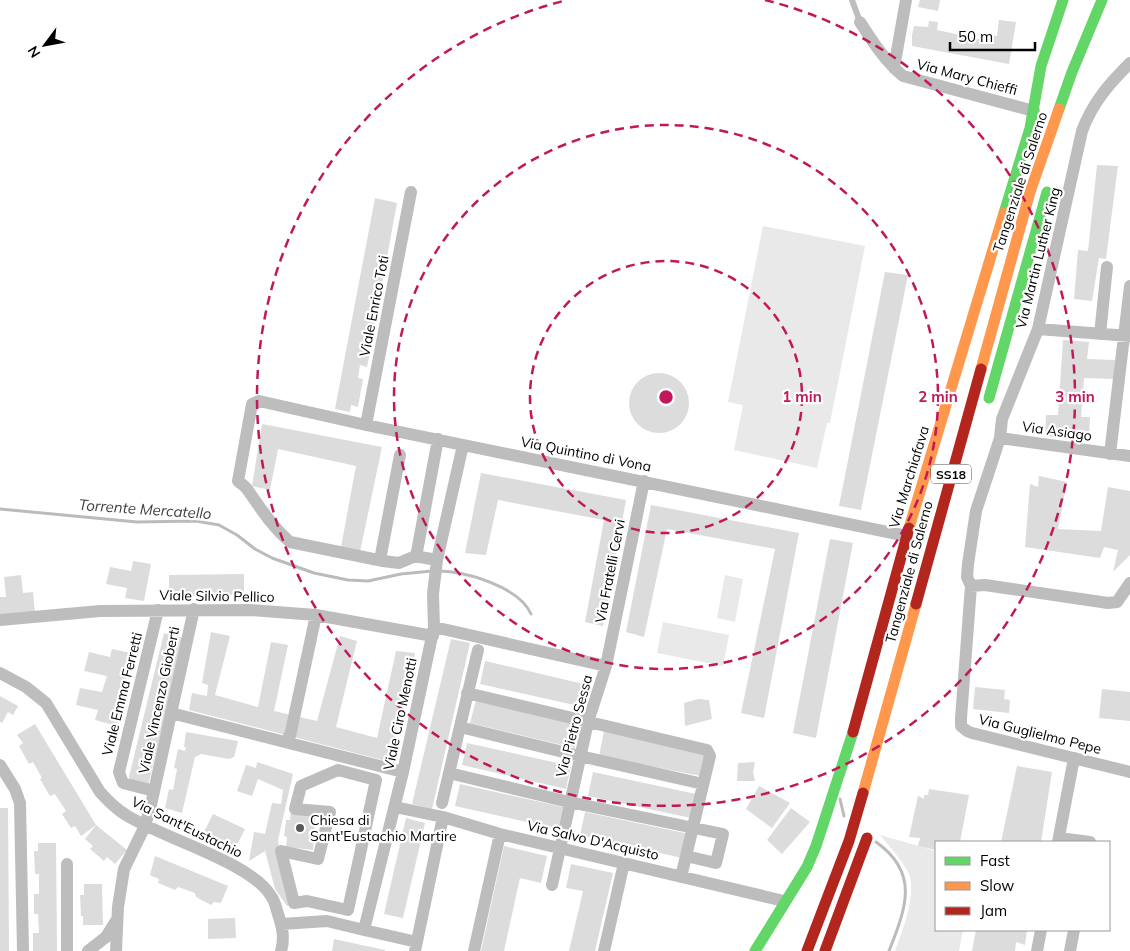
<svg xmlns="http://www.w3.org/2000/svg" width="1130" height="951" viewBox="0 0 1130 951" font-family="Mulish,sans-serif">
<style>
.green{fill:#e9e9e9}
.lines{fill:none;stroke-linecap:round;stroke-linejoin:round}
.stream{stroke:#bbb;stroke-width:3}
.building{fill:#dcdcdc}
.lane{stroke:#bdbdbd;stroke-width:6}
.street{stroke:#bdbdbd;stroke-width:12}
.fast{stroke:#63d668;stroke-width:11}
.slow{stroke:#ff974d;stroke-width:11}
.jam{stroke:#b3261e;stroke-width:11}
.ring{fill:none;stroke:#c2185b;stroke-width:2.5;stroke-dasharray:9 6}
.poi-dot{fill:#595959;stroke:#fff;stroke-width:2}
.labels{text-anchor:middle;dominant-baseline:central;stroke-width:4.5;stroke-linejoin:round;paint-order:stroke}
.shield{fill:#fff;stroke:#4c4c4c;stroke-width:1}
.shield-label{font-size:12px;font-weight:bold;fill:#000}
.street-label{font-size:14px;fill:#000;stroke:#fff}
.poi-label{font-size:14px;fill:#000;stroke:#fff;text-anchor:start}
.water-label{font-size:15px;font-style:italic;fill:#3f3f3f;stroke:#fff}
.centre{fill:#c2185b;stroke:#fff;stroke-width:2.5}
.ring-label{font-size:15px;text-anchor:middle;font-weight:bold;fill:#c2185b;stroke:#fff;stroke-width:4.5;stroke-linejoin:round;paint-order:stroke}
</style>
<rect width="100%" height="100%" fill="#fff"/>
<!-- green -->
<path class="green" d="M763 226 865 246 830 423H827L817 468 734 450 743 405 728 402Z
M725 575 743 579 735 622 717 618Z
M663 622 729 635 723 666 657 653Z
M880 835 936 851V930H963L959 951H895C902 932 918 892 908 872 901 859 890 847 880 835Z"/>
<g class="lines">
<!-- stream -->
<path class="stream" d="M0 509 137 522 196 521 219 525 237 535 255 549 272 558 314 573 348 580 368 581 401 574 432 571
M438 571C466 571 519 587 531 614
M840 799 844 816
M876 842C920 873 906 908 889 951"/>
</g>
<!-- building -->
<path class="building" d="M920 0H940L938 11 918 7Z
M999 20 1016 22 1009 64 912 46V35L914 26 928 27 929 21 938 22 937 30 988 41 989 35 997 36Z
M1097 165 1118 166 1106 259 1099 258 1092 301 1074 299 1078 250 1088 251Z
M375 198 397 203 373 333 366 334 365 340 372 342 367 367 360 365 358 378 363 379 358 407 351 405 350 412 335 409Z
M885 272 908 275 861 510 839 506Z
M1063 340 1089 342 1087 359 1115 360 1114 379 1084 378 1081 417H1090L1089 439 1045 436 1046 415H1058Z
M629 403a30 30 0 1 1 60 0a30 30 0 1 1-60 0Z
M262 424 382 447 360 552 341 547 356 466 278 449 270 490 252 486Z
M481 473 626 500 603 626 585 622 604 520 498 500 486 555 465 553Z
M1039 476 1067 482 1058 529 1101 531 1108 487 1130 491V555L1113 572 1118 550 1104 547 1100 558 1025 547 1030 484 1038 487Z
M651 505 799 533 764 718 741 713 775 549 667 529 644 637 626 632Z
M830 539 853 543 816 738 793 733Z
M133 561 151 564 144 601 125 598 127 588 106 584 110 567 131 571Z
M244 574V595L169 596V575Z
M21 575 23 593 33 592 35 613 0 616V597H6L4 577Z
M211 632 230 636 215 695 258 707 271 642 288 645 274 711 317 721 340 636 357 641 336 727 377 738 396 651 415 653 394 739 399 740 394 763 189 710 192 693 207 696 208 685 202 683Z
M164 633 184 638 148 786 128 781Z
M451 639 470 643 432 809 412 804Z
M112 649 131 653 117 726 95 720 98 710 76 705 80 688 102 692 107 676 84 671 89 652 110 657Z
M485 661 588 685 583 707 480 684Z
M975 687 1005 690 1004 699 1010 700 1009 713 973 709Z
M1102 689 1130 692V721L1099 718Z
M0 696 18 706 13 715 8 712 2 723 0 722Z
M698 699 709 700 712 719 685 726 684 703Z
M476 700 580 725 575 748 470 723Z
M35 724 96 825 81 836 75 826 71 828 62 814 66 811 55 794 50 796 40 779 42 778 33 762 29 764 19 746 23 743 17 735Z
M604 731 706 752 701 776 599 756Z
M186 732 238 741 234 757 229 759 201 754 195 757 182 813 165 808 169 789 173 790 177 769 174 768 178 749 185 751 186 747H184Z
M467 743 571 766 566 789 462 765Z
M257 762 293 774 278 840 283 873 292 905 287 906 275 889 265 851 249 861 254 832 265 834 272 803 281 804 283 790 258 779 252 796 237 791 246 765 256 768Z
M755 762 753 772 755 781H737L738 763Z
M1017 766 1052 772 1041 842H1001Z
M593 772 696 794 691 818 588 796Z
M460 784 563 807 558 829 455 806Z
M759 786 790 803 772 828 746 809Z
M929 789 969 795 960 842H936V850L918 846 920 838 909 837 918 796 924 799V795H928Z
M0 808H8L9 951H0Z
M791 808 810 822 782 854 767 840Z
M291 812 316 815 313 850 286 847 287 837 284 836 286 820H290Z
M585 812 689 834 682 858 580 835Z
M213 814 245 829 234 851 202 836Z
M406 818 425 823 403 918 384 914Z
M96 825 127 850 115 864 107 857 104 861 90 849 93 846 85 839Z
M38 843H56L57 951H33V933H39L38 914H34V894H39V874H35L34 851H38Z
M504 846 547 856 541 883 520 878 504 951H481Z
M155 856 228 886 221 903 214 902 211 905 196 897 195 893 178 887 175 890 158 883 159 879 150 875Z
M571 864 613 873 595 951H569L583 891 566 888Z
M84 884H102L103 925H83V916H81L80 895H84Z
M235 918 236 938 208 939V919Z
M976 930H1027L1025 945 1016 942 1015 951H972Z
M334 939 385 950V951H332Z"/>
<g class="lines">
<!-- lane -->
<path class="lane" d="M852 0 860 22"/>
<!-- street -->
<path class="street" d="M860 22C873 42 884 60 903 76L1034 111
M1130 63C1109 84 1093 102 1082 131L1038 329 1002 419 1000 438 976 511 968 564 967 577 971 586 961 718V726L967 731 972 733 1130 772
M894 68 906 0
M1038 329 1130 336
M1100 334 1107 267
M366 425 411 192
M1000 438 1130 456
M1110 454 1130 286
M416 557 438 439
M380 560 400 455
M437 560 420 557H413L399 563 383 561 290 542C272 527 260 507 247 489 244 485 241 484 238 481L252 404 259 401 366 425 907 536
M971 586 985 585 1108 603 1117 602 1130 583
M0 620 100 611 250 610 316 615 433 636
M434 627 606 666 588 722 552 885
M606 666 644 481
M0 673 26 687 46 703 100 792C108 801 116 809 126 815 162 838 251 862 271 896 275 901 276 908 278 914 282 926 285 938 281 951
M467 693 707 750 710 756 681 877
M171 713 403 772
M460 727 580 756 703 784
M289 736H290L316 615
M0 765 15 789 20 803 23 951
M338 770 376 780 348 910 307 901 294 903 281 851 318 859 330 812 295 809 301 786Z
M449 773 569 802 723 834 716 863 686 856
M154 791 123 783 119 772 158 610
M442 803 478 650
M395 807 443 817 500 834 784 901
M1059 838 1090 842
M1058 842 1074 758
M282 924 327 921 364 930 403 772 434 627 433 594 437 560 463 445
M364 930 417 942
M67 951V864
M88 951 106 937 116 921
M116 951 118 907 124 869 145 826 151 805 194 609
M415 951 443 817
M474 951 500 834
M604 951 624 863
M1037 951 1041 930
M1070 951 1074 930"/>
<!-- fast -->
<path class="fast" d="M1059 109 1072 72 1102 0
M1004 213 1030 128 1041 66 1063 0
M989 398 1047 192
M755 951 807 867 816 846 853 732"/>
<!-- slow -->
<path class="slow" d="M981 369 1030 192 1059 109
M909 528 1004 213
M863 793 916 604"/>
<!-- jam -->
<path class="jam" d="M916 604 981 369
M853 732 909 528
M807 951 849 841 863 793
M825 951 867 838"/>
</g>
<!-- distance rings -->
<g class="ring">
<circle cx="666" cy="397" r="136"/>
<circle cx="666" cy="397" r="272"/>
<path d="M765 0A409 409 0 1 1 567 0"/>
</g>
<!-- markers -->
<circle class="poi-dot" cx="300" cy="828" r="5"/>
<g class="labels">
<!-- shield labels -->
<rect class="shield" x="931" y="464.5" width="40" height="19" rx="4"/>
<g class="shield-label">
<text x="951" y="474">SS18</text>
</g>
<!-- street labels -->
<g class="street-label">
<text transform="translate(967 77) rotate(15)">Via Mary Chieffi</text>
<text transform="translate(1020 182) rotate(-72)">Tangenziale di Salerno</text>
<text transform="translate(1038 258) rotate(-76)">Via Martin Luther King</text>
<text transform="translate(374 306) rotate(-79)">Viale Enrico Toti</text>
<text transform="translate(1057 431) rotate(8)">Via Asiago</text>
<text transform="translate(586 454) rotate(11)">Via Quintino di Vona</text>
<text transform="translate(909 477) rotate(-73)">Via Marchiafava</text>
<text transform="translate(610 571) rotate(-79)">Via Fratelli Cervi</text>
<text transform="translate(909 572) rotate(-75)">Tangenziale di Salerno</text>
<text transform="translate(217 596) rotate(1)">Viale Silvio Pellico</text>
<text transform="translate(122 694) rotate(-76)">Viale Emma Ferretti</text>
<text transform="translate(159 700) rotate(-78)">Viale Vincenzo Gioberti</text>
<text transform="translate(400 714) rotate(-78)">Viale Ciro Menotti</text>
<text transform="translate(574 726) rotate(-75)">Via Pietro Sessa</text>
<text transform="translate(1040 734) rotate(14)">Via Guglielmo Pepe</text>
<text transform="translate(187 827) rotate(26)">Via Sant'Eustachio</text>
<text transform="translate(593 840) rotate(13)">Via Salvo D'Acquisto</text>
</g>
<!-- poi labels -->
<g class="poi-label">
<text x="310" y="820">Chiesa di<tspan x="310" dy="16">Sant'Eustachio Martire</tspan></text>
</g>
<!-- water labels -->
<g class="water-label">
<text transform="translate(145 509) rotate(4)">Torrente Mercatello</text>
</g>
</g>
<circle cx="666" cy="397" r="8" class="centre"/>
<g class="ring-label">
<text x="802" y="402">1 min</text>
<text x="938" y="402">2 min</text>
<text x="1075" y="402">3 min</text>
</g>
<!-- legend -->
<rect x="935" y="841" width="175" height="90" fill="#ffffff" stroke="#999999"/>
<rect x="945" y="857" width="25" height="8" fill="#63d668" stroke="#999999"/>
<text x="980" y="866" font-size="15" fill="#000000">Fast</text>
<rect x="945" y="882" width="25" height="8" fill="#ff974d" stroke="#999999"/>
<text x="980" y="891" font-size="15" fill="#000000">Slow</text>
<rect x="945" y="907" width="25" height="8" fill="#b3261e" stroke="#999999"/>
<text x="980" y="916" font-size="15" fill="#000000">Jam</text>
<!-- north arrow -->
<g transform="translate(45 45) rotate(238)" stroke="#ffffff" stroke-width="4" paint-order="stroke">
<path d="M0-4L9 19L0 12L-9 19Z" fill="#000000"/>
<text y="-8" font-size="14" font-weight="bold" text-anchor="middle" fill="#000000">N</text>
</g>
<!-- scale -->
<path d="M950 42v8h85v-8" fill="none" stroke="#000000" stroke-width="2.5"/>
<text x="958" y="42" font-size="15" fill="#000000" stroke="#ffffff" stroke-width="4" paint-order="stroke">50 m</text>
</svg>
